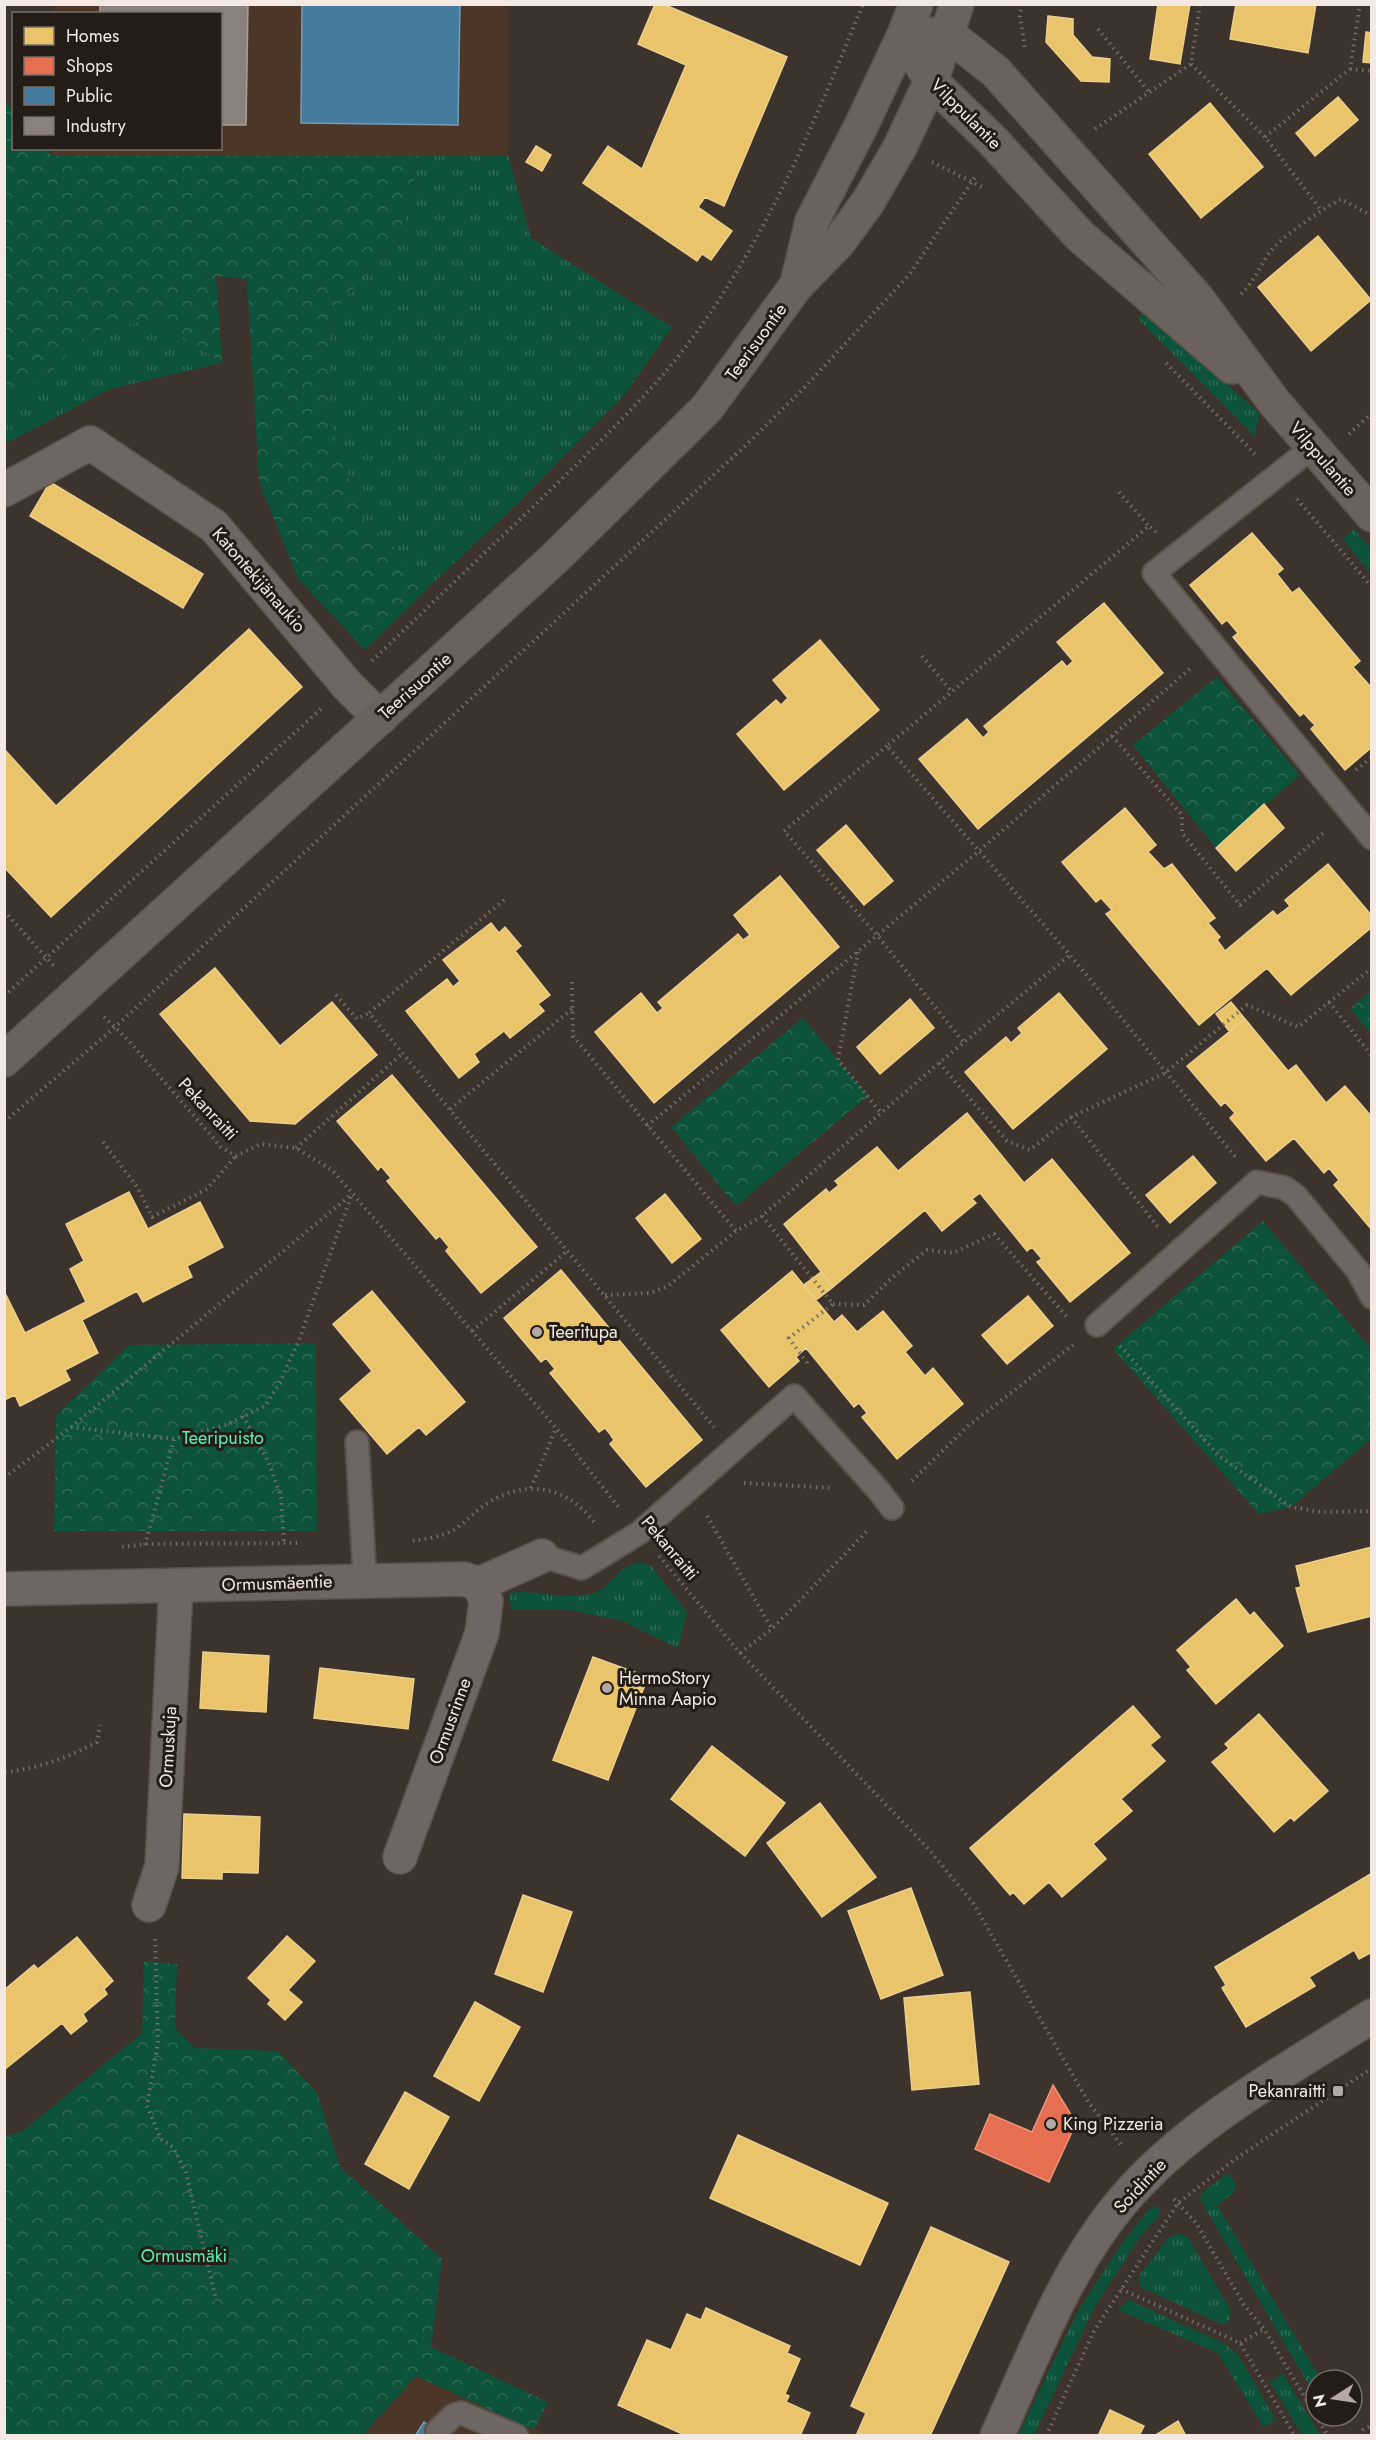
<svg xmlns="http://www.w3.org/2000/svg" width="1376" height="2440" viewBox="0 0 1376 2440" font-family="Jost,sans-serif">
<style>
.built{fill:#4b3628}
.grass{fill:url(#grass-tufts)}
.forest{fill:url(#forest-crowns)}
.homes{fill:#e9c46a;stroke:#eccf8e;stroke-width:1.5}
.shops{fill:#e76f51;stroke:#eb947c;stroke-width:1.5}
.public{fill:#457b9d;stroke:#7a9cb2;stroke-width:1.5}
.industry{fill:#8a817c;stroke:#aaa09b;stroke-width:1.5}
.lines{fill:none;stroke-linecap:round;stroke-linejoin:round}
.lane-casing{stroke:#5a514b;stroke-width:26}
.street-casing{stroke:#5a514b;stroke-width:36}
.secondary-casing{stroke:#5a514b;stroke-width:36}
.path{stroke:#726b67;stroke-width:4;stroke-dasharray:1.5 4.5;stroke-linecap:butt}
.lane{stroke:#6e6662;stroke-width:22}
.street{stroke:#6e6662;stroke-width:33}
.secondary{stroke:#6a625b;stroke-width:33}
.poi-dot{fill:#b4a9a3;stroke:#241c17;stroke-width:2}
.labels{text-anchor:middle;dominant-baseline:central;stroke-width:6;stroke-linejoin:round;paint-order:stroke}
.street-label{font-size:18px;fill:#f4e9e2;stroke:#241c17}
.poi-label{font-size:18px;fill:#f4e9e2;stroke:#241c17;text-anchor:start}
.park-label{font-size:18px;fill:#59efb5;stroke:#241c17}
</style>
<defs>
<pattern id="grass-tufts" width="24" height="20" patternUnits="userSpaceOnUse" patternTransform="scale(1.5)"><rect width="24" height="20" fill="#0d523a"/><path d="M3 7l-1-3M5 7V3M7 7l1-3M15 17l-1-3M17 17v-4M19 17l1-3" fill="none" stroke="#316b56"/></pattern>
<pattern id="forest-crowns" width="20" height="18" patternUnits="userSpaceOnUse" patternTransform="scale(1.5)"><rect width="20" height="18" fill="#0d523a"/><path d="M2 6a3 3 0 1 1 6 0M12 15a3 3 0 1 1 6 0" fill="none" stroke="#316b56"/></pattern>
</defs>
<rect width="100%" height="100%" fill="#3d332d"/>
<!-- built -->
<path class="built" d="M54 5H508V156H52V148H220V14L54 13Z
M415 2376 548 2435 363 2436Z"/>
<!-- grass -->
<path class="grass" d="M419 156H508L531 238 672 327 626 393 516 505 432 584 362 517 328 416 331 314 401 236Z
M1145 311 1259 413 1255 437 1138 319Z
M156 319 222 363 110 389 5 444 4 404 50 373 89 332Z
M1354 529 1371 549V574L1343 539Z
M640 1562 651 1566 687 1612 678 1648 623 1621 565 1609H511L509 1593C537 1588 566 1602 594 1593 612 1587 616 1566 640 1562Z
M1228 2173 1235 2182V2192L1217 2205 1321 2380H1316V2397L1201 2201 1200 2197 1203 2192Z
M1155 2206 1160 2209V2215L1142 2234 1095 2306 1034 2435H1018L1078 2311 1123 2242 1151 2207Z
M1178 2233 1188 2237 1231 2311 1229 2321 1224 2325 1140 2287 1139 2276 1168 2238Z
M1129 2300 1225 2344 1238 2355 1276 2420 1263 2427 1218 2353 1118 2310Z
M1283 2374 1320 2435H1302L1270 2382Z"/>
<!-- forest -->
<path class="forest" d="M5 101 13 112 14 148 46 149 52 156H419L401 236 331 314 328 416 362 517 432 584 365 650 298 579 259 482 247 279 216 276 222 363 156 319 89 332 50 373 5 404Z
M1217 677 1300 775 1216 848 1133 745Z
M1371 991V1034L1350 1009Z
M803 1018 868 1096 736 1206 671 1127Z
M1263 1221 1371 1349 1372 1438 1291 1507 1259 1514 1113 1349Z
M316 1343 317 1531H54L56 1416 129 1345Z
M144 1961 177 1964 175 2029 195 2048 278 2051 317 2093 340 2167 442 2259 431 2347 548 2402 534 2430 416 2376 363 2435H5V2136L23 2131 142 2033Z"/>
<!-- homes -->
<path class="homes" d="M655 4H663L787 57 724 206 705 197 698 207 732 231 711 260 702 254 697 261 583 183 608 146 642 169 686 65 638 44Z
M1158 4H1190L1180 64 1150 59Z
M1236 4H1316L1308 53 1230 39Z
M1048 16 1073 19V35L1092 57 1110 59 1109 82 1081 81 1046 42Z
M1366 32 1372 33V63L1363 62Z
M1338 97 1358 120 1315 156 1296 133Z
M1210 103 1263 167 1201 218 1149 154Z
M536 146 551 155 542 171 526 162Z
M1318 236 1371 300 1311 351 1258 287Z
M50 482 203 574 183 608 30 516Z
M1252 533 1283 569 1277 574 1292 593 1299 588 1360 661 1353 667 1370 686 1372 685V747L1345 770 1311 729 1315 725 1309 719 1304 713 1300 716 1233 637 1238 633 1227 620 1222 624 1190 585Z
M1104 603 1163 673 978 829 919 759 967 719 983 738 989 732 984 726 1062 661 1067 667 1073 661 1057 642Z
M249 629 302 687 51 917 4 867V749L56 806Z
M820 640 879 710 784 790 737 734 776 700 781 705 788 698 773 680Z
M1264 804 1284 828 1236 871 1216 848Z
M1125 808 1156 845 1148 852 1164 869 1172 864 1215 918 1208 923 1220 937 1217 940 1225 951 1273 911 1277 916 1290 906 1285 900 1328 864 1372 916V927L1291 995 1267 968 1199 1025 1106 914 1112 910 1101 898 1096 902 1062 862Z
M846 825 893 881 864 905 817 850Z
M780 876 839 947 654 1103 595 1032 641 993 657 1013 663 1008 658 1002 738 934 743 940 750 935 734 915Z
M491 923 499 933 505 927 521 946 515 951 550 995 538 1004 544 1011 510 1038 504 1031 474 1054 479 1062 459 1078 406 1011 447 979 453 987 460 981 443 960Z
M215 968 280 1046 332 1002 377 1055 295 1124 250 1121 160 1014Z
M1059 993 1107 1049 1013 1129 965 1072 1006 1037 1011 1043 1022 1033 1018 1028Z
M910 999 934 1028 880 1074 857 1047Z
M1231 1002 1245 1019 1229 1031 1216 1014Z
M1245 1019 1288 1071 1296 1065 1326 1103 1345 1086 1372 1117V1208L1361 1217 1334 1185 1339 1180 1329 1168 1324 1173 1294 1138 1266 1161 1230 1118 1235 1113 1225 1102 1221 1106 1187 1066Z
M392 1075 537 1247 481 1293 446 1251 449 1247 440 1236 436 1239 387 1181 391 1178 381 1166 378 1170 337 1121Z
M967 1113 1024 1183 1052 1159 1130 1253 1070 1302 1037 1262 1042 1259 1032 1247 1027 1251 980 1193 972 1199 976 1203 942 1231 925 1210 833 1287 784 1224 826 1189 829 1193 839 1185 835 1181 877 1147 898 1171Z
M1193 1156 1216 1183 1170 1223 1146 1195Z
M129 1192 148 1229 200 1202 223 1247 187 1266 192 1277 143 1302 137 1291 82 1320 98 1353 65 1370 70 1380 28 1402 20 1406 15 1395 4 1400V1296L6 1295 25 1333 86 1302 70 1269 84 1261 66 1224Z
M665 1194 701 1239 672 1263 636 1218Z
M1372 1208V1230L1361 1217Z
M561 1270 702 1440 646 1487 610 1444 614 1440 610 1434 605 1428 599 1432 550 1373 555 1369 546 1358 541 1362 504 1318Z
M792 1271 834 1322 842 1315 857 1332 883 1311 912 1346 905 1352 925 1376 933 1368 963 1404 897 1459 862 1417 867 1413 859 1403 854 1407 806 1348 796 1357 799 1361 769 1387 721 1330Z
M821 1272 833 1287 816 1300 804 1285Z
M372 1291 465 1402 426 1435 419 1427 387 1454 340 1399 372 1371 333 1324Z
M1028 1296 1053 1326 1007 1364 982 1335Z
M1372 1547V1616L1308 1632 1296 1588 1301 1587 1296 1566Z
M1236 1599 1250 1616 1254 1612 1283 1646 1216 1704 1187 1670 1191 1667 1177 1650Z
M203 1652 269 1656 266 1712 200 1708Z
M593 1657 648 1677 608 1780 553 1760Z
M320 1668 414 1679 408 1729 314 1718Z
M1133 1706 1160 1737 1150 1745 1165 1761 1121 1799 1132 1811 1093 1844 1106 1859 1062 1897 1049 1882 1024 1904 1013 1892 1010 1895 970 1848Z
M1259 1714 1328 1791 1294 1821 1291 1817 1274 1832 1212 1762 1229 1748 1225 1744Z
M712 1746 785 1803 745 1856 671 1799Z
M820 1803 876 1877 822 1917 767 1843Z
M184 1814 260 1817 258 1873 222 1872V1879L182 1878Z
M1372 1873V1952L1359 1959 1354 1950 1309 1977 1315 1986 1246 2027 1222 1988 1226 1985 1215 1967Z
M911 1888 943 1975 881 1999 848 1911Z
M523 1895 572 1912 543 1992 495 1974Z
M287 1936 315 1961 288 1990 302 2002 285 2020 268 2004 271 2000 248 1978Z
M77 1937 113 1981 104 1989 107 1994 83 2014 87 2021 71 2034 62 2023 4 2070V1990L34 1965 38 1969Z
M970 1992 979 2084 912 2090 904 1998Z
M475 2002 520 2027 479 2101 434 2076Z
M405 2092 449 2117 409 2189 365 2164Z
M738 2135 888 2203 860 2265 710 2198Z
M931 2227 1009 2262 930 2436H856L866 2413 851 2406Z
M706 2308 790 2346 787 2353 800 2359 785 2394 789 2396 786 2402 810 2413 800 2436H687L618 2405 647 2340 671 2350 687 2314 701 2320Z
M1110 2410 1144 2426 1139 2436H1098Z
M1178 2421 1186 2436H1154Z"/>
<!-- shops -->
<path class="shops" d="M1053 2085 1076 2123 1049 2182 975 2149 990 2114 1032 2132Z"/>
<!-- public -->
<path class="public" d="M302 4H460L458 125 301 123Z
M424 2422 443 2436H415Z"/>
<!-- industry -->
<path class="industry" d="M100 4H248L246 125H220V14H100Z"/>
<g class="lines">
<!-- lane casing -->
<g class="lane-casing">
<path id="lane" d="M1313 447 1154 573 1372 838
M1097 1325 1257 1182 1285 1188 1296 1196 1358 1271 1372 1297
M357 1442 365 1581
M542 1556 582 1568 639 1533 794 1396 879 1491 892 1508
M437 2431 454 2415 461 2413 517 2436"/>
</g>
<!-- street casing -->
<g class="street-casing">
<path id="street" d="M4 490 90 443 214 526 347 685 380 718
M4 1589 464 1579 479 1584 542 1556
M400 1857 482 1633 486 1601 479 1584
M149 1905 162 1866 176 1586
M997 2436C1033 2357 1065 2270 1121 2203 1188 2123 1285 2072 1372 2016"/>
</g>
<!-- secondary casing -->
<g class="secondary-casing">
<path id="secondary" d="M904 35 948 34 996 72 1197 298 1274 402 1372 515
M920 62 931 81 993 141 1080 236 1232 367
M797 284 812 221 861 126 904 35 916 4
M4 1060 556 557 707 408 796 286 838 243 868 202 900 147 931 81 957 4"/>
</g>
<!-- path -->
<path class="path" d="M1022 4 1020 16 1025 48
M1098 29 1149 92
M1191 64 1265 137 1321 210
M1350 69 1372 71
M1095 129 1191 64 1200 4
M1265 137 1350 69 1360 4
M932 162 984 188
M1241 294C1254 282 1259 267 1270 252 1282 236 1323 209 1341 199L1372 216
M1166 363 1255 454
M1349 434 1372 413
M1119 492 1149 526
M1297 499 1372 587
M1156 532 1149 526 887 746 1070 955 1237 1159
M922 656 952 692
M372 661C426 609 479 558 533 507 580 461 629 415 672 364 758 259 812 129 863 4
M1112 736 1182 815V833L1240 905 1326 831
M887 746 784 831 877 935 964 1043
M1356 770 1372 757
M504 900 369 1013 714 1427
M4 911 54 966
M858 952 838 1060 881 1113
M572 982 573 1036 736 1231
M336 995 357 1019 369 1013
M4 996 321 709
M1329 1002 1372 1056
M104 1017 128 1040 221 1147 236 1156 261 1144 296 1148 332 1170 556 1428 620 1509
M939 1063 1007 1141 1030 1150 1071 1117 1165 1073 1247 1005 1298 1027 1372 968
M450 1109 572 1009
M1071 1117 1158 1227
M4 1122 114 1028 746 445 802 390 909 275 975 177
M647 1126 979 851 1192 667
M103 1142 138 1188 152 1217 207 1189 236 1156
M296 1148 403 1053
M762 1216 833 1304 789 1338 807 1363V1367
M605 1295 650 1293 668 1286 736 1231 762 1216 939 1063 1070 955
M833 1304 864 1305 895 1275 927 1250 953 1253 994 1234 1068 1318
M472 1331 567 1251
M1120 1346 1219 1456 1291 1507 1322 1512 1372 1511
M243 1416 269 1463 281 1497 284 1543
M71 1427 174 1439 226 1425 265 1406 280 1382 299 1340 352 1194
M4 1478 71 1427 352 1194
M912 1481 968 1426 1073 1345
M744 1483 832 1488
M531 1488 556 1428
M707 1516 772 1629
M413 1541C426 1539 441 1537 453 1530 463 1525 472 1514 482 1507 522 1478 565 1484 595 1523
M145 1545 174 1439
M122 1547 146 1544 300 1543
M659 1556 740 1653 925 1845 973 1903 1089 2103 1123 2147
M740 1653 772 1629 869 1529
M5 1772C37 1769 69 1757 97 1742L100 1725
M155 1939 158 2043 147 2106 161 2139 174 2148 186 2173 216 2299
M1174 2199 1196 2223 1244 2305 1264 2329 1316 2416
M1121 2289 1240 2343 1295 2436
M1240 2343 1264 2329
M1316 2416 1328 2436
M1046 2436 1094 2331 1178 2203 1238 2157 1372 2068
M1361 2436 1363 2430 1372 2425"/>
<!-- lane -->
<use href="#lane" class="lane"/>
<!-- street -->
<use href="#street" class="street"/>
<!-- secondary -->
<use href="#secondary" class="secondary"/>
</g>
<!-- markers -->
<g class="poi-dot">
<circle cx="537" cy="1332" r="6"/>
<circle cx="607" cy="1688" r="6"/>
<rect x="1332" y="2085" width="12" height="12" rx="3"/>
<circle cx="1051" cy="2124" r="6"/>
</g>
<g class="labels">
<!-- street labels -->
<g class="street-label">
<text transform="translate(966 114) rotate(45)">Vilppulantie</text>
<text transform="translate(756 342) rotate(-54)">Teerisuontie</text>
<text transform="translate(1323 459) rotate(49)">Vilppulantie</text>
<text transform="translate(259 580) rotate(49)">Katontekijänaukio</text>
<text transform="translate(415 686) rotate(-42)">Teerisuontie</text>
<text transform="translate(208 1109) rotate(47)">Pekanraitti</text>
<text transform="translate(670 1548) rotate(50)">Pekanraitti</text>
<text transform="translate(277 1583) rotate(-2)">Ormusmäentie</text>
<text transform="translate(450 1721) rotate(-70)">Ormusrinne</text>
<text transform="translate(168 1747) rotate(-87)">Ormuskuja</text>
<text transform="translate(1140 2186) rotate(-47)">Soidintie</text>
</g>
<!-- poi labels -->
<g class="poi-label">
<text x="549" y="1332">Teeritupa</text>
<text x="619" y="1678">HermoStory<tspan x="619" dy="21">Minna Aapio</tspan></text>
<text x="1326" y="2091" text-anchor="end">Pekanraitti</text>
<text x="1063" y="2124">King Pizzeria</text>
</g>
<!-- park labels -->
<g class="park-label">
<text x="223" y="1438">Teeripuisto</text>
<text x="184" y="2256">Ormusmäki</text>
</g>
</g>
<!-- border -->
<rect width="1376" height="2440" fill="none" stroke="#f4e9e2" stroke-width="12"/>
<!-- legend -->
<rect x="12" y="12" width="210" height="138" fill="#241c17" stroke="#776e68" stroke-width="1.5"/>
<rect x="24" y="27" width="30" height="18" fill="#e9c46a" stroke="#776e68" stroke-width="1.5"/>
<text x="66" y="42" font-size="18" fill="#f4e9e2">Homes</text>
<rect x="24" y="57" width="30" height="18" fill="#e76f51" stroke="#776e68" stroke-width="1.5"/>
<text x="66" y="72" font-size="18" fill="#f4e9e2">Shops</text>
<rect x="24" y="87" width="30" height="18" fill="#457b9d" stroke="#776e68" stroke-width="1.5"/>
<text x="66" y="102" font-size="18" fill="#f4e9e2">Public</text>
<rect x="24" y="117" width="30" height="18" fill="#8a817c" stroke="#776e68" stroke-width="1.5"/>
<text x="66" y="132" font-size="18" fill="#f4e9e2">Industry</text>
<!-- north arrow -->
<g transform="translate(1334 2398) rotate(258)"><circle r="28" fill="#241c17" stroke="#776e68" stroke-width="1.5"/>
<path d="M0-4.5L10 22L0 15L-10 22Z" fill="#b4a9a3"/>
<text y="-9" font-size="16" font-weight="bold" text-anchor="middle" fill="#f4e9e2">N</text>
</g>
</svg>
